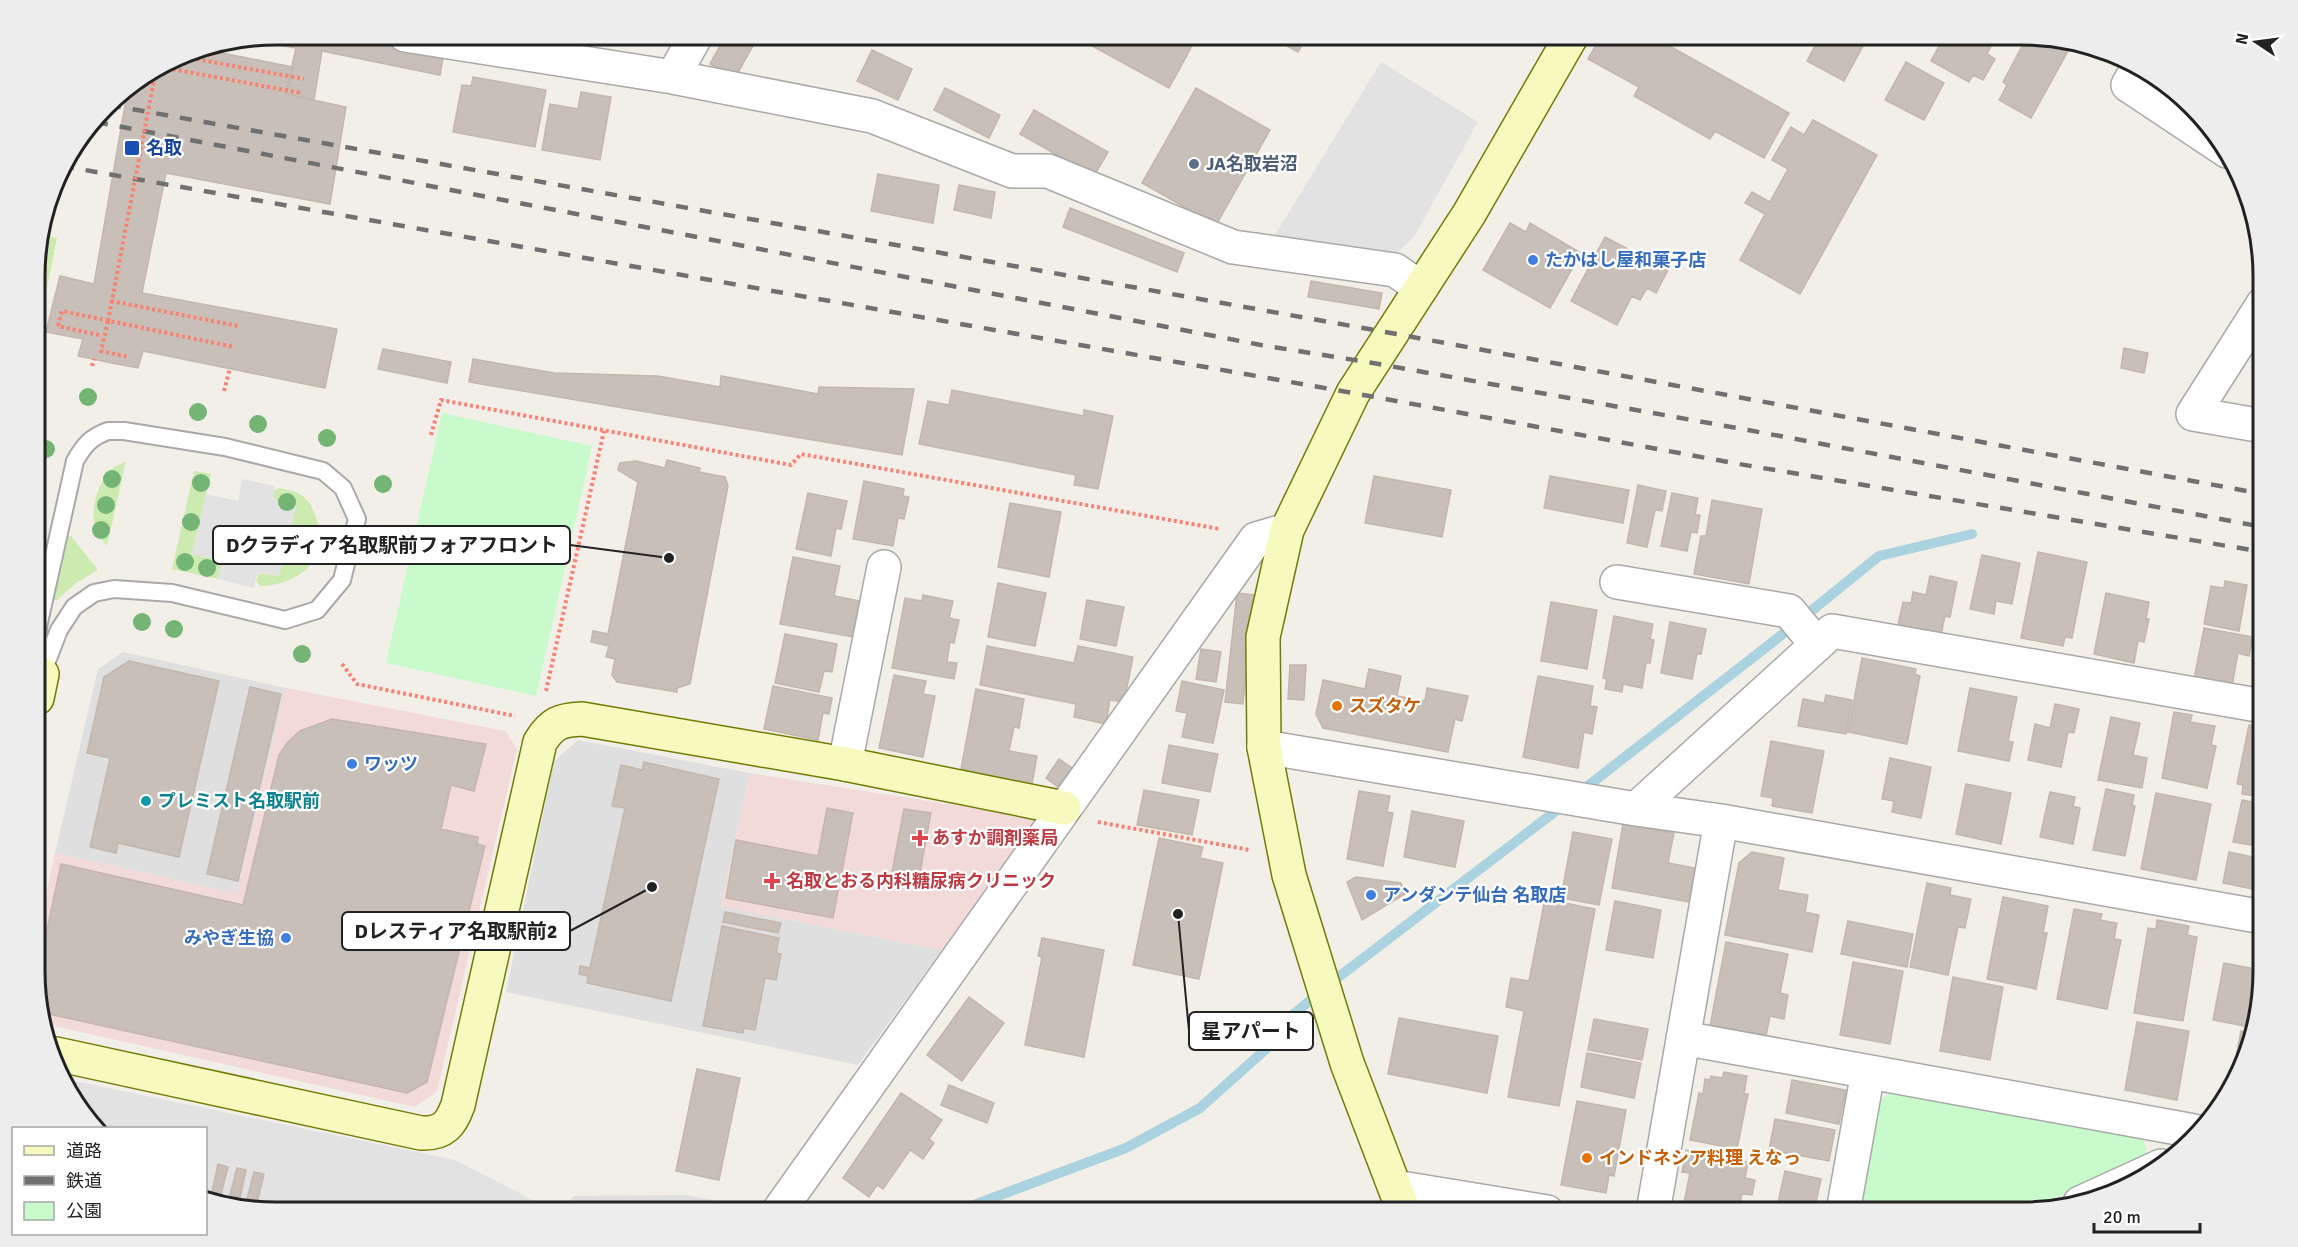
<svg xmlns="http://www.w3.org/2000/svg" width="2298" height="1247" viewBox="0 0 2298 1247" font-family="Signika,'Noto Sans JP',sans-serif">
<style>
.residential{fill:#e0dfdf}
.commercial{fill:#f2dad9}
.grass{fill:#cdebb0}
.park{fill:#c8facc}
.parking{fill:#e2e2e2}
.lines{fill:none;stroke-linecap:round;stroke-linejoin:round}
.stream{stroke:#aad3df;stroke-width:10}
.building{fill:#c7bfb8;stroke:#c4b6ab;stroke-width:1.5}
.lane-casing{stroke:#a9a9a9;stroke-width:20}
.street-casing{stroke:#a9a9a9;stroke-width:36}
.secondary-casing{stroke:#707d05;stroke-width:36}
.path{stroke:#fa8072;stroke-width:4;stroke-dasharray:3 3;stroke-linecap:butt}
.lane{stroke:#fff;stroke-width:16}
.street{stroke:#fff;stroke-width:33}
.secondary{stroke:#f7fabf;stroke-width:33}
.rail{stroke:#707070;stroke-width:4.5;stroke-dasharray:12 12;stroke-linecap:butt}
.path-bridge{stroke:#fa8072;stroke-width:4;stroke-dasharray:3 3;stroke-linecap:butt}
.tree{fill:#74b475}
.transit-dot{fill:#1a4fb4;stroke:#fff;stroke-width:2}
.service-dot{fill:#5c6f8a;stroke:#fff;stroke-width:2}
.shop-dot{fill:#3f7fe0;stroke:#fff;stroke-width:2}
.food-dot{fill:#e8710a;stroke:#fff;stroke-width:2}
.culture-dot{fill:#0f9aa8;stroke:#fff;stroke-width:2}
.health-dot{fill:#e0444e;stroke:#fff;stroke-width:2}
.labels{text-anchor:middle;dominant-baseline:central;stroke-width:4.5;stroke-linejoin:round;paint-order:stroke}
.transit-label{font-size:18px;font-weight:bold;fill:#164399;stroke:#fff;text-anchor:start}
.service-label{font-size:18px;font-weight:bold;fill:#4e5e75;stroke:#fff;text-anchor:start}
.shop-label{font-size:18px;font-weight:bold;fill:#366cbe;stroke:#fff;text-anchor:start}
.food-label{font-size:18px;font-weight:bold;fill:#c56008;stroke:#fff;text-anchor:start}
.culture-label{font-size:18px;font-weight:bold;fill:#0d838f;stroke:#fff;text-anchor:start}
.health-label{font-size:18px;font-weight:bold;fill:#be3a42;stroke:#fff;text-anchor:start}
.rim{fill:none;stroke:#222;stroke-width:3}
.leader{fill:none;stroke:#222;stroke-width:2}
.callout-dot{fill:#222;stroke:#fff;stroke-width:2}
.callout{fill:#fff;stroke:#222;stroke-width:2}
.callout-label{font-size:20px;text-anchor:middle;font-weight:bold;fill:#222}
</style>
<rect width="100%" height="100%" fill="#f2efe9"/>
<!-- residential -->
<path class="residential" d="M123 652 286 688 237 894 55 853 98 669Z
M578 740 750 773 721 906 942 950 858 1065 506 992 554 761Z
M685 1195 752 1207 745 1212H564L573 1196Z"/>
<!-- commercial -->
<path class="commercial" d="M286 688 505 731 517 749 437 1091 415 1107 45 1024 37 1002V936L55 853 237 894Z
M750 773 1038 818 942 950 721 906Z"/>
<!-- grass -->
<path class="grass" d="M40 234 57 238 37 338V245Z
M126 461 107 546C102 540 97 534 95 526 90 509 98 483 110 471 114 466 121 464 126 461Z
M194 471 211 474 192 554 222 561 218 579 172 569Z
M280 488C290 490 299 492 306 499 312 505 314 513 317 520 332 560 296 586 260 586L256 581 259 573 279 576 296 506 275 500 273 492 276 489Z
M71 536 98 570 76 583 56 601 54 598 68 537Z"/>
<!-- park -->
<path class="park" d="M442 413 592 446 536 696 386 663Z
M1893 1089 2143 1134 2147 1155 2026 1212H1855L1876 1105Z"/>
<!-- parking -->
<path class="parking" d="M1381 62 1478 122 1414 237 1390 259 1270 243Z
M242 479 275 486 273 495 275 500 296 506 279 576 261 573 256 577 254 588 218 579 222 561 192 554 206 494 238 501Z
M65 1079 455 1160 556 1212H384L345 1206 344 1212H276L213 1204 206 1201V1128H100L75 1105Z"/>
<g class="lines">
<!-- stream -->
<path class="stream" d="M1580 792 1774 641 1879 556 1972 534
M955 1212 1126 1148 1200 1108 1266 1049 1290 1017 1336 979 1565 804"/>
</g>
<!-- building -->
<path class="building" d="M276 34 338 35 416 49 447 35 440 75 322 51 314 100 286 94 296 48 250 40Z
M726 35H759L735 78 710 64Z
M1075 35H1198L1169 88 1074 36Z
M1267 35H1308L1298 52Z
M1596 35H1650L1789 113 1764 158 1715 131 1710 139 1634 96 1639 87 1588 59 1596 45 1592 42Z
M1821 35H1869L1844 81 1807 61Z
M1945 35H1997L1987 54 1995 59 1983 80 1973 75 1969 82 1931 61Z
M2028 35 2042 37 2068 51 2031 118 1999 100 2007 85 2003 82Z
M202 49 293 67 286 94 346 107 330 204 166 173 142 293 337 329 325 388 143 351 138 368 112 363 78 356 83 339 46 332 60 276 94 284 128 88 184 53Z
M872 50 912 69 898 100 857 81Z
M1906 62 1944 83 1924 120 1885 100Z
M473 77 546 90 535 147 453 132 462 85 471 86Z
M945 88 1000 115 989 138 934 110Z
M1196 88 1270 130 1216 225 1142 183Z
M581 92 611 97 600 160 542 150 550 104 578 109Z
M1034 110 1108 152 1094 176 1020 134Z
M1813 120 1877 155 1800 294 1740 260 1765 214 1745 203 1752 192 1770 202 1788 169 1772 160 1791 127 1804 135Z
M878 174 939 185 933 223 871 211Z
M959 185 995 192 991 218 954 210Z
M1070 208 1184 253 1177 272 1063 227Z
M1510 223 1526 232 1530 223 1581 253 1550 308 1483 270Z
M1605 237 1668 270 1656 293 1647 288 1640 300 1632 296 1617 325 1571 301Z
M1311 281 1382 293 1379 309 1308 297Z
M2124 348 2148 353 2144 373 2121 368Z
M383 349 451 362 447 383 378 369Z
M473 359 554 373 658 376 720 387 721 376 818 394 819 387 914 389 902 455 469 382Z
M952 390 1084 416V410L1113 416 1098 489 1074 485 1076 475 919 444 928 401 949 405Z
M667 460 700 468 699 472 725 477 728 486 690 684 677 688V692L617 682 612 675 615 659 606 657 609 646 591 642 593 631 608 634 638 482 618 470 620 463 636 461 665 468Z
M1374 476 1451 490 1442 537 1365 523Z
M1550 476 1629 490 1623 523 1544 508Z
M864 481 904 489 903 496 909 497 904 519 898 518 893 546 853 539Z
M1638 485 1666 491 1662 511 1655 510 1647 547 1627 543Z
M808 493 847 501 841 529 836 528 831 556 796 549Z
M1672 493 1698 498 1695 515H1700L1697 533 1691 532 1687 551 1661 546Z
M1712 500 1762 509 1749 584 1694 574 1701 536H1706Z
M1010 503 1061 512 1049 577 998 567Z
M2038 552 2087 562 2072 638 2065 637 2063 646 2021 638Z
M1982 555 2020 563 2012 604 1996 601 1994 614 1970 609Z
M793 557 840 566 834 596 860 601 853 637 780 624Z
M1930 576 1957 582 1950 617 1945 616 1941 634 1898 625 1903 602 1911 603 1913 592 1926 595Z
M2225 581 2247 585 2239 631 2204 624 2211 586 2224 588Z
M998 583 1046 593 1035 646 988 637Z
M1237 593 1254 595 1243 704 1225 702Z
M2106 593 2149 602 2146 619H2149L2144 642 2138 641 2134 663 2094 654Z
M923 595 953 601 949 618 959 620 954 643 950 642 947 662 957 663 954 679 892 668 905 598 922 601Z
M1087 600 1124 607 1116 646 1080 639Z
M1551 602 1597 610 1587 669 1541 661Z
M1614 616 1653 624 1650 639 1654 640 1650 663H1646L1642 688 1623 684 1622 692 1605 689 1607 679 1603 678Z
M1670 622 1706 629 1701 654H1697L1692 679 1661 673Z
M2204 628 2253 637 2249 656 2238 653 2231 691 2193 684Z
M785 634 837 644 832 672 824 671 819 692 775 683Z
M987 646 1074 663 1078 646 1133 657 1124 702 1110 700 1106 724 1074 717 1076 704 980 685Z
M1201 649 1221 652 1216 682 1196 679Z
M1862 658 1916 669 1915 674 1920 676 1907 744 1848 732Z
M129 661 219 681 179 857 118 843 116 853 90 847 110 758 87 753 104 677Z
M1290 665H1306L1304 700 1288 699Z
M1369 669 1401 676 1397 696 1425 701 1427 688 1468 696 1462 721 1455 719 1448 752 1323 728 1316 714 1323 680 1365 689Z
M894 675 926 681 923 694 935 696 923 757 879 748Z
M1538 676 1593 686 1590 706 1597 707 1592 734 1584 732 1578 768 1523 757Z
M1182 681 1224 690 1213 743 1182 737 1187 713 1176 711Z
M773 686 832 698 829 714 823 713 818 740 764 729Z
M250 687 281 694 238 881 207 874Z
M1970 688 2017 697 2008 741 2013 742 2009 761 1958 751Z
M976 689 1024 699 1019 728 1014 727 1009 751 1037 756 1032 784 961 769Z
M1826 695 1852 700 1846 734 1798 726 1803 699 1824 703Z
M2055 704 2079 709 2074 733 2068 732 2061 767 2028 760 2035 724 2050 728Z
M2174 712 2192 715 2190 722 2215 726 2211 745 2216 746 2207 788 2162 778Z
M2111 717 2140 723 2133 755 2147 758 2142 788 2098 780Z
M332 719 486 744 474 791 451 785 441 829 478 837 477 844 485 846 427 1082 407 1093 40 1012 37 1002V976L61 864 243 905 279 755 288 742 300 731Z
M2249 725 2263 727V797L2242 794 2243 785 2237 784Z
M1771 741 1824 751 1812 813 1772 806 1773 798 1761 796Z
M1169 745 1218 754 1210 792 1162 783Z
M1890 758 1931 767 1921 818 1892 812 1894 801 1882 799Z
M1059 759 1072 768 1058 787 1046 778Z
M644 762 719 779 671 1001 587 983 588 976 579 974 580 966 590 968 625 808 612 806 621 765 642 770Z
M1966 784 2011 793 2001 844 1956 834Z
M2106 789 2134 795 2132 806H2135L2125 856 2093 850Z
M1144 790 1199 800 1192 835 1137 825Z
M1359 791 1390 796 1387 812 1393 813 1383 866 1347 859Z
M2050 792 2075 797 2073 806 2080 808 2073 844 2040 837Z
M2156 793 2211 804 2196 880 2141 869Z
M2242 800 2263 804V847L2233 842Z
M827 808 853 813 833 918 726 898 736 840 818 856Z
M904 809 931 813 917 888 896 884 898 873 892 872Z
M1412 811 1464 821 1455 867 1404 857Z
M1623 824 1674 833 1668 863 1695 868 1689 902 1612 888Z
M1573 832 1612 839 1599 905 1561 898Z
M1159 838 1203 847 1200 858 1223 863 1199 979 1133 965Z
M1752 852 1784 858 1778 890 1808 895 1805 912 1819 915 1812 952 1725 935 1739 863Z
M2229 852 2263 859V891L2223 883Z
M1356 877 1401 883 1405 894 1362 920 1347 882Z
M1927 883 1951 888 1950 895 1971 899 1965 928 1958 927 1948 975 1910 967Z
M2003 897 2048 906 2043 933H2047L2036 989 1987 979Z
M1545 899 1595 909 1559 1106 1508 1097 1524 1011 1506 1007 1511 978 1529 981Z
M1615 901 1661 910 1653 958 1606 950Z
M2074 909 2102 914 2100 920 2117 923 2114 939 2121 940 2107 1009 2057 999Z
M725 912 781 923 778 933 723 922Z
M2157 920 2189 926 2187 935 2197 937 2183 1021 2134 1013 2148 928 2156 929Z
M1848 921 1913 934 1907 967 1841 954Z
M722 926 779 938 776 953 781 954 776 980 765 978 755 1030 744 1028 743 1033 703 1026Z
M1042 938 1104 950 1084 1057 1025 1045 1042 957 1038 956Z
M1726 942 1788 954 1780 993 1788 995 1784 1019 1770 1016 1766 1036 1710 1026Z
M1853 962 1903 971 1890 1044 1840 1035Z
M2224 963 2261 970 2250 1027 2213 1020Z
M1953 977 2003 987 1990 1060 1940 1051Z
M969 997 1004 1023 962 1081 927 1055Z
M1399 1018 1498 1036 1487 1093 1388 1074Z
M1594 1019 1648 1029 1642 1060 1588 1050Z
M2137 1022 2189 1031 2177 1100 2125 1090Z
M2241 1031 2249 1033 2236 1074 2233 1073Z
M1587 1053 1641 1063 1634 1098 1581 1087Z
M697 1069 740 1078 719 1180 676 1171Z
M1724 1072 1747 1076 1744 1094H1748L1737 1149 1690 1140 1699 1093 1703 1094 1705 1079 1710 1080 1711 1076 1722 1078Z
M1792 1080 1846 1090 1839 1124 1786 1113Z
M949 1085 994 1103 987 1123 941 1105Z
M901 1093 942 1120 929 1139 934 1143 923 1159 910 1150 883 1189 877 1185 869 1197 843 1178Z
M1577 1101 1626 1110 1614 1176 1609 1175 1606 1193 1561 1185Z
M1775 1119 1835 1130 1829 1161 1769 1150Z
M1686 1150 1748 1162 1745 1178 1755 1180 1752 1195 1742 1194 1738 1212H1695L1683 1208 1690 1173 1682 1172Z
M218 1164 228 1167 221 1194 212 1192Z
M237 1168 246 1170 240 1198 230 1195Z
M1785 1171 1821 1179 1814 1212H1776Z
M254 1172 264 1174 257 1202 247 1199Z
M576 1205 626 1207 624 1212H573Z"/>
<g class="lines">
<!-- lane casing -->
<g class="lane-casing">
<path id="lane" d="M108 431H124L225 447 323 471 343 488 357 519 342 580 317 610 285 620 172 593 114 589 94 593 74 607 59 630 42 674 38 627 75 461C84 445 91 437 108 431Z"/>
</g>
<!-- street casing -->
<g class="street-casing">
<path id="street" d="M405 35 673 77 872 116 1012 171H1048L1233 247 1395 270 1421 288
M2139 66 2128 85 2227 151
M673 77 696 35
M2263 304 2193 414 2263 426
M1617 582 1789 611 1817 645
M1264 747 1636 809 1721 821 2263 917
M845 764 884 567
M1636 809 1832 631 2263 706
M1683 1038 2194 1131
M1395 1187 1547 1212
M2080 1203 2161 1166
M778 1212 1256 539 1287 530
M1653 1212 1721 821
M1843 1212 1868 1072"/>
</g>
<!-- secondary casing -->
<g class="secondary-casing">
<path id="secondary" d="M37 698 42 674
M56 1054 421 1133C444 1134 451 1124 458 1105L540 742C552 723 560 720 582 719L845 764 1064 808
M1404 1212 1347 1063 1289 875 1264 747 1263 637 1287 530 1353 393 1469 214 1572 35"/>
</g>
<!-- path -->
<path class="path" d="M179 56 304 79
M161 67 301 93
M111 301 238 326
M108 321 101 351 129 357
M99 335 58 326 62 311 234 347
M92 366 94 359
M224 391 230 368
M431 435 441 400 791 465 801 454 1220 529
M342 664 357 684 515 716
M546 691 604 431
M1098 822 1250 850"/>
<!-- lane -->
<use href="#lane" class="lane"/>
<!-- street -->
<use href="#street" class="street"/>
<!-- secondary -->
<use href="#secondary" class="secondary"/>
<!-- rail -->
<path class="rail" d="M109 105 1391 333 2263 494
M96 122 1261 345 1373 363 1748 430 2263 527
M62 166 1353 393 1739 464 2263 552"/>
<!-- path-bridge -->
<path class="path-bridge" d="M108 321 156 70"/>
</g>
<!-- trees -->
<g class="tree">
<circle cx="88" cy="397" r="9"/>
<circle cx="198" cy="412" r="9"/>
<circle cx="258" cy="424" r="9"/>
<circle cx="327" cy="438" r="9"/>
<circle cx="46" cy="449" r="9"/>
<circle cx="112" cy="479" r="9"/>
<circle cx="201" cy="483" r="9"/>
<circle cx="383" cy="484" r="9"/>
<circle cx="287" cy="502" r="9"/>
<circle cx="106" cy="505" r="9"/>
<circle cx="191" cy="522" r="9"/>
<circle cx="101" cy="530" r="9"/>
<circle cx="185" cy="562" r="9"/>
<circle cx="207" cy="568" r="9"/>
<circle cx="142" cy="622" r="9"/>
<circle cx="174" cy="629" r="9"/>
<circle cx="302" cy="654" r="9"/>
</g>
<!-- markers -->
<rect class="transit-dot" x="124" y="140" width="16" height="16" rx="3"/>
<circle class="service-dot" cx="1194" cy="164" r="6"/>
<g class="shop-dot">
<circle cx="1533" cy="260" r="6"/>
<circle cx="352" cy="764" r="6"/>
<circle cx="1371" cy="895" r="6"/>
<circle cx="286" cy="938" r="6"/>
</g>
<g class="food-dot">
<circle cx="1337" cy="706" r="6"/>
<circle cx="1587" cy="1158" r="6"/>
</g>
<circle class="culture-dot" cx="146" cy="801" r="6"/>
<g class="health-dot">
<path d="M917 829h6v6h6v6h-6v6h-6v-6h-6v-6h6z"/>
<path d="M769 872h6v6h6v6h-6v6h-6v-6h-6v-6h6z"/>
</g>
<g class="labels">
<!-- transit labels -->
<g class="transit-label">
<text x="146" y="148">名取</text>
</g>
<!-- service labels -->
<g class="service-label">
<text x="1206" y="164">JA名取岩沼</text>
</g>
<!-- shop labels -->
<g class="shop-label">
<text x="1545" y="260">たかはし屋和菓子店</text>
<text x="364" y="764">ワッツ</text>
<text x="1383" y="895">アンダンテ仙台 名取店</text>
<text x="274" y="938" text-anchor="end">みやぎ生協</text>
</g>
<!-- food labels -->
<g class="food-label">
<text x="1349" y="706">スズタケ</text>
<text x="1599" y="1158">インドネシア料理 えなっ</text>
</g>
<!-- culture labels -->
<g class="culture-label">
<text x="158" y="801">プレミスト名取駅前</text>
</g>
<!-- health labels -->
<g class="health-label">
<text x="932" y="838">あすか調剤薬局</text>
<text x="786" y="881">名取とおる内科糖尿病クリニック</text>
</g>
</g>
<!-- crop -->
<path d="M0 0H2298V1247H0ZM276 45H2022A231 231 0 0 1 2253 276V971A231 231 0 0 1 2022 1202H276A231 231 0 0 1 45 971V276A231 231 0 0 1 276 45Z" fill="#ededed" fill-rule="evenodd"/>
<path class="rim" d="M276 45H2022A231 231 0 0 1 2253 276V971A231 231 0 0 1 2022 1202H276A231 231 0 0 1 45 971V276A231 231 0 0 1 276 45Z"/>
<!-- callouts -->
<path class="leader" d="M669 558L570 545M652 887L570 931M1178 914L1189 1031"/>
<g class="callout-dot">
<circle cx="669" cy="558" r="6"/>
<circle cx="652" cy="887" r="6"/>
<circle cx="1178" cy="914" r="6"/>
</g>
<g class="callout">
<rect x="213" y="526" width="357" height="38" rx="6"/>
<rect x="342" y="912" width="228" height="38" rx="6"/>
<rect x="1189" y="1012" width="124" height="38" rx="6"/>
</g>
<g class="callout-label">
<text x="392" y="552">Dクラディア名取駅前フォアフロント</text>
<text x="456" y="938">Dレスティア名取駅前2</text>
<text x="1251" y="1038">星アパート</text>
</g>
<!-- legend -->
<rect x="12" y="1127" width="195" height="108" fill="#ffffff" stroke="#a7a7a7" stroke-width="1.5"/>
<rect x="24" y="1146" width="30" height="9" fill="#f7fabf" stroke="#a7a7a7" stroke-width="1.5"/>
<text x="66" y="1157" font-size="18" fill="#222222">道路</text>
<rect x="24" y="1176" width="30" height="9" fill="#707070" stroke="#a7a7a7" stroke-width="1.5"/>
<text x="66" y="1187" font-size="18" fill="#222222">鉄道</text>
<rect x="24" y="1202" width="30" height="18" fill="#c8facc" stroke="#a7a7a7" stroke-width="1.5"/>
<text x="66" y="1217" font-size="18" fill="#222222">公園</text>
<!-- north arrow -->
<g transform="translate(2256 42) rotate(283)" stroke="#ffffff" stroke-width="4.5" paint-order="stroke">
<path d="M0-4.5L10 22L0 15L-10 22Z" fill="#222222"/>
<text y="-9" font-size="16" font-weight="bold" text-anchor="middle" fill="#222222">N</text>
</g>
<!-- scale -->
<path d="M2094 1223v9h106v-9" fill="none" stroke="#222222" stroke-width="3"/>
<text x="2103" y="1223" font-size="18" fill="#222222" stroke="#ffffff" stroke-width="4.5" paint-order="stroke">20 m</text>
</svg>
